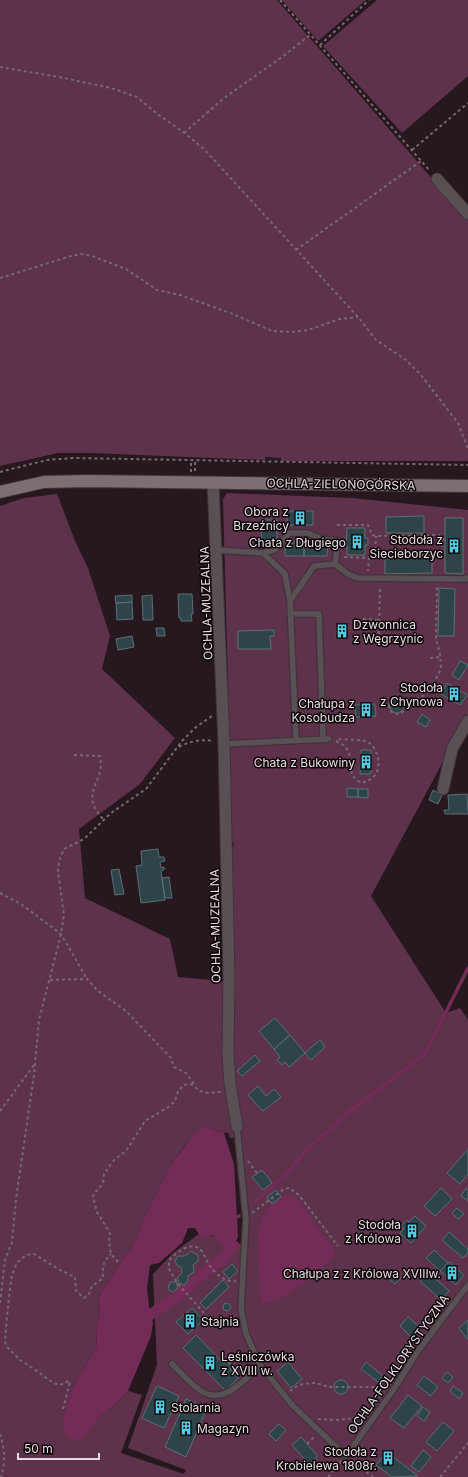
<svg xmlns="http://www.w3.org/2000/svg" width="468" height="1477" viewBox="0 0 468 1477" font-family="Inter,sans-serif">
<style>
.green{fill:#5e324b;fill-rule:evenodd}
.water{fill:#732c57}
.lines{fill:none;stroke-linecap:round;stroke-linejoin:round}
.stream{stroke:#732c57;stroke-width:3.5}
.canal{stroke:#732c57;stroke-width:11}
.building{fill:#2e4449;stroke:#587075}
.lane-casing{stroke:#42333a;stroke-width:8}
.street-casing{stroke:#42333a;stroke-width:13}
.secondary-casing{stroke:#42333a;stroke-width:14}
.path{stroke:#76686f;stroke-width:2;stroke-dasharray:3 3;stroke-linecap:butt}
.lane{stroke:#595055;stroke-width:5.5}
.street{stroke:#595055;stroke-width:11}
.secondary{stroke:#7b6e74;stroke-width:12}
.labels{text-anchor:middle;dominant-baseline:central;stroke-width:3;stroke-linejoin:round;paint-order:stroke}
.street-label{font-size:12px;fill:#e7dce1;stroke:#0b0508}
.poi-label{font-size:12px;fill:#e7dce1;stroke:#0b0508;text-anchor:end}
</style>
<rect width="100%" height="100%" fill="#27171f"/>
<!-- green -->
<path class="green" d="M0 0H277L468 220V461H281V458L265 457V460L89 453H58L0 466Z
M282 0H366L318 41Z
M377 0H468V76L402 133 323 46Z
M227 493 352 498 468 510V715L371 896 446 1013 460 1008 468 1020V1477H0V506L24 498 57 494 75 541 88 568 110 636 102 669 175 738 140 784 79 829 85 898 170 939 178 977 224 981 230 856 234 844 231 839 228 683 223 499ZM207 1127 224 1133 228 1132 230 1138 239 1137 245 1245 200 1233 173 1253 153 1274 157 1365 128 1448 186 1470 184 1474 121 1453 142 1395 128 1391 110 1409 102 1412 80 1439 64 1428 65 1410 74 1385 97 1346 96 1331 100 1310 98 1302 100 1294 135 1241 146 1214 172 1163 187 1143Z"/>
<!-- water -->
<path class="water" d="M207 1127 224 1133 234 1164 238 1237 234 1246H224L212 1235C203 1241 200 1236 195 1228H188L182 1243 159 1263 150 1265 147 1288 150 1315 153 1322 151 1336 128 1391 110 1409 102 1413 81 1440 66 1437 64 1428V1414L69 1397 74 1385 97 1346 96 1331 100 1310 98 1302 100 1294 135 1241 146 1214 172 1163 196 1132Z
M288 1194 301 1202 313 1222 331 1245 335 1255C313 1275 293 1298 262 1304 259 1287 255 1230 263 1215 269 1205 277 1198 288 1194Z"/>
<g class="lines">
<!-- stream -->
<path class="stream" d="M255 1202 286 1174 307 1150 344 1116 425 1054 468 968
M237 1217 239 1216"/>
<!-- canal -->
<path class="canal" d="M150 1315 179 1295 213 1265 221 1261 226 1254 234 1246"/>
</g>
<!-- building -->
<path class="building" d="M287 511H313V525H287Z
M424 516V533H386V517Z
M445 518H463V574L445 573Z
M262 520H277V544H261Z
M347 528H365V538H368V545H365V555H347V546H346Z
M285 543H304V556H285Z
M304 543 328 544 327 556H304Z
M432 556V573L385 574V557Z
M439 588 455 589 454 636H438Z
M178 594H192L193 614H191L192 621H181V618H179Z
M132 595V602L116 603 115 596Z
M152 595 153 620H143L142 596Z
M132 602 133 619 117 620 116 603Z
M337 626 347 627 346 637 336 636Z
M156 628H164L165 636H157Z
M274 630V636H270L271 649H238V631Z
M132 636 134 647 118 650 116 639Z
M460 661 468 665 459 680 452 675Z
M447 683 467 695 460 705 441 694Z
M390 706a7 7 0 1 1 14 0a7 7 0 1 1-14 0Z
M375 704 376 716 356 717 355 705Z
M422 714 430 720 426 727 417 722Z
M361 750H371V774H360Z
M347 788 358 789V797H347Z
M358 789H368V798L358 797Z
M433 790 442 795 438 804 429 800Z
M467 794 468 814H445L444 810H449L448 795Z
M158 849 159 857H164L165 861 160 862 161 868 164 867V870L161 871 165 900 141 903 136 866 142 865 141 851Z
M119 869 124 894 115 895 111 870Z
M169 877 172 898H165L162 878Z
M275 1018 290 1035 274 1049 259 1031Z
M290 1035 305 1053 289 1067 285 1062 282 1065 277 1060 280 1057 274 1049Z
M320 1040 325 1047 311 1060 305 1053Z
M255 1055 260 1061 242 1076 237 1071Z
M258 1086 266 1096 274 1089 281 1097 263 1111 248 1095Z
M468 1149V1174L460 1184 447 1173Z
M262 1170 272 1183 263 1190 252 1177Z
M441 1188 452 1199 435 1216 424 1206Z
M466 1188 468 1190V1201L461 1196Z
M276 1190 281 1197 272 1204 267 1197Z
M457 1208 464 1214 458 1219 452 1213Z
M415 1216 426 1226 411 1243 400 1233 404 1228 401 1226 407 1220 409 1222Z
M449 1232 468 1249V1253L463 1258 442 1240Z
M434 1250 448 1263 440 1271 426 1258Z
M191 1251 198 1255V1261L193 1265 194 1272 188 1276V1281L184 1285 179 1283 177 1278 182 1273 181 1267 177 1265 175 1261 178 1256H185Z
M449 1262 464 1275 456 1285 440 1271Z
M232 1264 238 1271 229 1279 223 1272Z
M392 1270 401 1278 395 1284 387 1277Z
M428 1272 449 1291 441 1300 420 1281Z
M223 1280 229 1287 206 1309 200 1303Z
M170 1282H176L178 1288 173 1292 168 1289Z
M225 1303 229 1304 231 1308 228 1311 224 1310 223 1306Z
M192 1308 203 1320 188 1334 176 1322Z
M408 1317 421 1328 412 1338 400 1326Z
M468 1320V1338L467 1339 459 1328Z
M196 1335 224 1364 226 1361 232 1367 230 1369 238 1378 226 1391 183 1348Z
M288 1362 302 1379 291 1388 277 1371Z
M366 1362 383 1376 378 1382 361 1369Z
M447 1372 453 1377 448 1383 442 1378Z
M424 1376 438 1387 431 1396 417 1385Z
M334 1387a7 7 0 1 1 14 0a7 7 0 1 1-14 0Z
M157 1386 179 1396 164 1428 142 1418Z
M453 1386 463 1393 459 1399 450 1391Z
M408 1395 422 1406 404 1428 390 1418Z
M186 1399 207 1408 186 1457 165 1447Z
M423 1407 430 1412 424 1421 417 1416Z
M443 1422 454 1431 437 1451 426 1442Z
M279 1424 286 1430 276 1441 269 1434Z
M301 1437 318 1456 309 1464 292 1445Z
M423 1450 431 1457 419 1472 411 1466Z
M387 1452 418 1476 392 1477 376 1465Z"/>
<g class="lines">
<!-- lane casing -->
<g class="lane-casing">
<path id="lane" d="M217 550 263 553 276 549 289 533H307L323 539 338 541 335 564
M263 553 285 574 290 601 314 566 335 564 348 574 357 578 464 579 468 578
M290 601 296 740
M290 614H319L323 739
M224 744 329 739
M237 1127 246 1219 241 1308 246 1334 260 1365 293 1406 346 1456 392 1392 418 1351 468 1285
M172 1364C180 1372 188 1381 197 1388 221 1408 243 1382 260 1365"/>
</g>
<!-- street casing -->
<g class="street-casing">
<path id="street" d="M437 179 468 214
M213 482 224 744 229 975 228 1055 230 1083 237 1127
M443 789 452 749 468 721"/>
</g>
<!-- secondary casing -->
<g class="secondary-casing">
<path id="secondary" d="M0 492 44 482 89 481 468 486"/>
</g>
<!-- path -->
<path class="path" d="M280 0 430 171
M320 45 369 0
M0 67 59 77 111 88 137 97 156 113 182 131 204 149 358 317 376 340 406 360 421 375 458 423 468 449
M184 133 224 98 282 57 310 35
M412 150 468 103
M296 250 421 161
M0 278 71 256 82 254 92 256 126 269 157 290 180 295 233 314 272 331 292 332 308 330 340 319 358 317
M195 471V460
M0 472 47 460 73 458 468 465
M191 472V460
M337 525H368L372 535 376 536 439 535 443 537 442 555 375 556 369 558 368 571
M375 556 376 536
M344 557 369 558
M363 619 379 620
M379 634 380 586
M430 658 440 657
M389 706a8 8 0 1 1 16 0a8 8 0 1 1-16 0Z
M405 704 425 695 429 692 438 675 441 668 440 654 436 639 437 586
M336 741C340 743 344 745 347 749 354 761 345 776 362 783 367 781 371 780 375 775 382 767 378 748 368 742 362 739 345 740 337 739
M179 747C190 741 202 739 213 741
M74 755 100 756C106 784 77 792 104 820
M0 893 21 904 61 934 87 979
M50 980 87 979 98 991 126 1011 171 1058 174 1067 186 1073 194 1084
M0 1111 34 1065
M248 1161 257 1173
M252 1213 284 1189 289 1188 299 1195 338 1246
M118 1262 111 1254 109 1241 110 1233 97 1212 93 1197 94 1193 98 1190 103 1183 104 1174 108 1168 115 1159 126 1151 145 1121 170 1106 175 1101 178 1091 184 1085 191 1084 200 1091 208 1093 222 1092
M0 1303 5 1260 12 1242 16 1199 34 1075 39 1020 61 934 64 915 58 872 59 861 64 849 84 839 111 813 146 789 182 741 196 727 212 716
M212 1322 178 1284 169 1269V1260C177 1252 194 1238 203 1253 206 1258 208 1264 212 1269 215 1272 218 1275 221 1277 225 1280 230 1282 236 1281
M229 1364 239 1351
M290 1391 299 1385 311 1383H316L329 1387H387
M63 1409 70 1382 69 1381 60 1385 53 1383 37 1371 20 1360 6 1346 5 1342C6 1325 8 1307 10 1289 11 1283 11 1276 14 1270 17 1261 24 1254 34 1254L60 1270 75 1277 76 1291 84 1298 89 1294 92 1286 103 1278C102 1268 103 1261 111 1254
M318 1419 337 1420 366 1417
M0 1434C5 1452 6 1459 1 1477
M307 1444 315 1436
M352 1461 373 1477
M328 1477 341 1461
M440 1477 468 1443"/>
<!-- lane -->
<use href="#lane" class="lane"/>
<!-- street -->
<use href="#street" class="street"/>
<!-- secondary -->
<use href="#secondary" class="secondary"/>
</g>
<!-- icons -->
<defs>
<g id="building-bare" transform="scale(1.08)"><path d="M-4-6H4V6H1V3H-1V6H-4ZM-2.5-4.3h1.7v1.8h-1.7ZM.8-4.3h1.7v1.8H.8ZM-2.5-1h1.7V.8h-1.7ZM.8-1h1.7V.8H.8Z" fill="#55cae0" stroke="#0b0508" stroke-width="2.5" paint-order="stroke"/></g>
</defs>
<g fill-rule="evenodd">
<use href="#building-bare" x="300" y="518"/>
<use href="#building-bare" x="357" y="542"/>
<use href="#building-bare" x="454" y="546"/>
<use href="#building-bare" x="342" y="631"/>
<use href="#building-bare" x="454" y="694"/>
<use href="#building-bare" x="366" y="710"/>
<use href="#building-bare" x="366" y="762"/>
<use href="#building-bare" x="412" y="1231"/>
<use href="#building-bare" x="452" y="1273"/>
<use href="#building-bare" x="190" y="1321"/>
<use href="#building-bare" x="210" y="1363"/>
<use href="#building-bare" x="160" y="1407"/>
<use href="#building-bare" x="186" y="1428"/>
<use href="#building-bare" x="388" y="1458"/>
</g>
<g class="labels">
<!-- street labels -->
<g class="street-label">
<text transform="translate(341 484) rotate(1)">OCHLA-ZIELONOGÓRSKA</text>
<text transform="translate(206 603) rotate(-92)">OCHLA-MUZEALNA</text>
<text transform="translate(215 926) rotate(-91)">OCHLA-MUZEALNA</text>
<text transform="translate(398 1364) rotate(-55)">OCHLA-FOLKLORYSTYCZNA</text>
</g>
<!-- poi labels -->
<g class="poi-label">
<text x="289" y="511">Obora z<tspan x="289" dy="14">Brzeźnicy</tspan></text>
<text x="443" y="539">Stodoła z<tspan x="443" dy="14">Siecieborzyc</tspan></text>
<text x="346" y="542">Chata z Długiego</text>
<text x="353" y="624" text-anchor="start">Dzwonnica<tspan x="353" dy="14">z Węgrzynic</tspan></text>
<text x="443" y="687">Stodoła<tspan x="443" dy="14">z Chynowa</tspan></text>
<text x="355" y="703">Chałupa z<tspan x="355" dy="14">Kosobudza</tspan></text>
<text x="355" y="762">Chata z Bukowiny</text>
<text x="401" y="1224">Stodoła<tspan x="401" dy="14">z Królowa</tspan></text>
<text x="441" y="1273">Chałupa z z Królowa XVIIIw.</text>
<text x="201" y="1321" text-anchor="start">Stajnia</text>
<text x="221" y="1356" text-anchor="start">Leśniczówka<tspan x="221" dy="14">z XVIII w.</tspan></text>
<text x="171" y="1407" text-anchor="start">Stolarnia</text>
<text x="197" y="1428" text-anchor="start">Magazyn</text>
<text x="377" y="1451">Stodoła z<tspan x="377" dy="14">Krobielewa 1808r.</tspan></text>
</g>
</g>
<!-- scale -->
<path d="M18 1453v6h81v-6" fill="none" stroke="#e7dce1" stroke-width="2"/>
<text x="24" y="1453" font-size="12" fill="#e7dce1" stroke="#0b0508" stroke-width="3" paint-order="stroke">50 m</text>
</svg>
